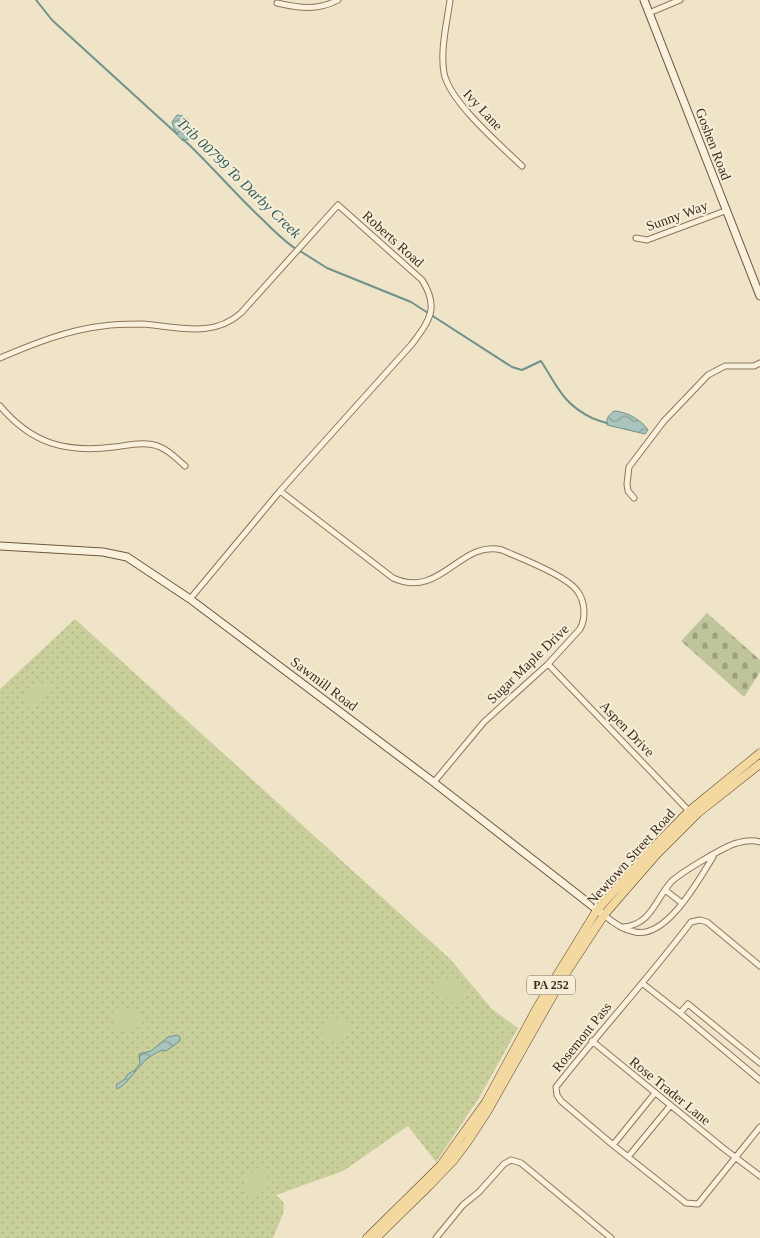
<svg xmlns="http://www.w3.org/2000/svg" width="760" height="1238" viewBox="0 0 760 1238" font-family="Georgia,serif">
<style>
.grass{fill:url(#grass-dots)}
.cemetery{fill:url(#cemetery-stones)}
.pitch{fill:#c9cf9b}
.water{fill:url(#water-waves);stroke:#6f938a}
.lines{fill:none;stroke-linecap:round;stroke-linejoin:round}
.stream{stroke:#6f938a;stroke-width:2}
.street-casing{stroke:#8d765c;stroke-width:7}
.secondary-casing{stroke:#6f573f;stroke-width:9}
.primary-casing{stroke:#5b4430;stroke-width:9}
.street{stroke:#faf1dc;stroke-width:5}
.secondary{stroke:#faf1dc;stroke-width:7}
.primary{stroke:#f3d9a0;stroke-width:8}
.labels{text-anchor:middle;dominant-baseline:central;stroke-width:4;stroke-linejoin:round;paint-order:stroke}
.shield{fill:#f7eed8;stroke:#756857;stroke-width:1}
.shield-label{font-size:12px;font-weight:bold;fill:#3d2e20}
.street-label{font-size:14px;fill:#3d2e20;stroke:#f7eed8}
.water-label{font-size:15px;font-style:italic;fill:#2f5d5a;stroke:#f7eed8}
</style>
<defs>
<pattern id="grass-dots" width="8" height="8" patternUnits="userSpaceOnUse" patternTransform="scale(1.25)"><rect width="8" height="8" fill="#c9cf9b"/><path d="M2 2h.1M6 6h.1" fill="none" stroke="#aeb285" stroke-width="1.8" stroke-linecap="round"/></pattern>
<pattern id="cemetery-stones" width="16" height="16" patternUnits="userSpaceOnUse" patternTransform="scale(1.25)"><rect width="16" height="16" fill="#bfc49a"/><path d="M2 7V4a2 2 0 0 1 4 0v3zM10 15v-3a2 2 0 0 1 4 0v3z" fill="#9ca07d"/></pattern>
<pattern id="water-waves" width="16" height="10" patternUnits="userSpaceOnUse" patternTransform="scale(1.25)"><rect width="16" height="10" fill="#a9c4bc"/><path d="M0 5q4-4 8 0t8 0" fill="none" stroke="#8ba098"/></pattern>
</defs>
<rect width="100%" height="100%" fill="#f0e4c8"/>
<!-- grass -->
<path class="grass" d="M75 619 450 959 492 1009 518 1028 479 1098 436 1162 408 1126 343 1171 276 1195 284 1203 283 1214 273 1238H0V689Z"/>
<!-- cemetery -->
<path class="cemetery" d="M707 613 760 660V672L744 697 681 641Z"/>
<!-- pitch -->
<path class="pitch" d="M46 682C50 684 53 688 50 693L45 695 41 705 27 706C22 699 26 693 30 687Z
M449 980 458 983 463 987V994L459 1005H454L450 999 437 993V983L439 981Z
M117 1008C127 1009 137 1012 142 1021L141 1025 128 1032 116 1029C112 1021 109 1014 117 1008Z
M330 1018C338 1018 346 1021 349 1029L341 1038 331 1042C320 1038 321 1030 326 1020Z
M261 1168 267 1170 268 1176 258 1192 250 1194 244 1188C243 1175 251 1173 261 1168Z"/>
<!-- water -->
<path class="water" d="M177 115C193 116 191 127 189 139L183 141C177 136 174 130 172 122Z
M614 411C625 411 642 420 648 430L645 434 607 425C606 418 608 416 614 411Z
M177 1035 180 1037V1041L166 1051 162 1050C158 1052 152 1055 148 1058 139 1065 126 1086 117 1089L116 1085 125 1079 128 1074 135 1070 140 1063 139 1054 151 1051 168 1037Z"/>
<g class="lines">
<!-- stream -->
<path class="stream" d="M36 0 52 20 177 134
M183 139C211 165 236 195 264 221 274 231 284 241 296 249
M300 251 327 268 411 302 512 367 522 370 541 361C557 386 563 404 592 418 597 420 602 422 607 423"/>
<!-- street casing -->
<g class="street-casing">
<path id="street" d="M450 0C447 23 440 50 444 73 449 101 500 145 522 166
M277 3C299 8 317 11 338 0
M649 13 680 0
M636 238 647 240 725 211
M0 358C33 344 67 330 103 326 115 324 129 324 141 324 176 326 212 339 241 313L338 205 422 280C440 308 429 321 412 344L280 491 190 599
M0 406C32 444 66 453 114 447 130 445 146 441 160 447 170 451 177 459 185 466
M280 491 393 578C441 600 460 539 502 550 520 558 568 576 578 592 585 602 586 618 580 629L548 664 484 722 434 782
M634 498 628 491 627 484 629 467 664 421 708 375 725 366H754L760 363
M548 664 689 811
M665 890 682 903
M604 915C612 922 624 930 635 932 667 939 699 879 713 857
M623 927C651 925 655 900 671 882 680 873 725 846 737 843 744 841 754 840 760 842
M760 966 707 922 700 920 691 922C648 979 600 1031 556 1087L557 1095 561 1101 613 1145 686 1203 698 1204 760 1127
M642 983 680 1013 760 1080
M680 1013 688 1004 760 1063
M592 1041 723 1148 760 1176
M613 1145 655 1093
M628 1157 670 1106
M436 1238 463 1205 479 1192 504 1164 511 1160 521 1163 611 1238"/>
</g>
<!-- secondary casing -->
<g class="secondary-casing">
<path id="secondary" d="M644 0 760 296
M0 546 103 552 127 557 190 599 432 781 604 915"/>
</g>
<!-- primary casing -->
<g class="primary-casing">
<path id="primary" d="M367 1238 441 1165 455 1145 486 1102 538 1006 597 910 651 850 689 811 760 753
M376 1238 429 1186 453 1161 468 1141 487 1112 564 976 604 915 657 854 698 813 760 764"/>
</g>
<!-- street -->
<use href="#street" class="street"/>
<!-- secondary -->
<use href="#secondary" class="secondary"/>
<!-- primary -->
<use href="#primary" class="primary"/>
</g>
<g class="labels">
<!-- shield labels -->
<rect class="shield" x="527" y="975.5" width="48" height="19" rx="4"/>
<g class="shield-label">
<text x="551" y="985">PA 252</text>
</g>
<!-- street labels -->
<g class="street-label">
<text transform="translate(483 110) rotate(47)">Ivy Lane</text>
<text transform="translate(713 144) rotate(69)">Goshen Road</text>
<text transform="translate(677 216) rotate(-20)">Sunny Way</text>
<text transform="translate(393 239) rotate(42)">Roberts Road</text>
<text transform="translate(528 664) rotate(-44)">Sugar Maple Drive</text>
<text transform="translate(324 684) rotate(37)">Sawmill Road</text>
<text transform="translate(627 729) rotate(46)">Aspen Drive</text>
<text transform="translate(631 857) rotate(-48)">Newtown Street Road</text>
<text transform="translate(582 1037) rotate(-51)">Rosemont Pass</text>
<text transform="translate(670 1091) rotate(39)">Rose Trader Lane</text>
</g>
<!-- water labels -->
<g class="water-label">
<text transform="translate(239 178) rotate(44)">Trib 00799 To Darby Creek</text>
</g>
</g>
</svg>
